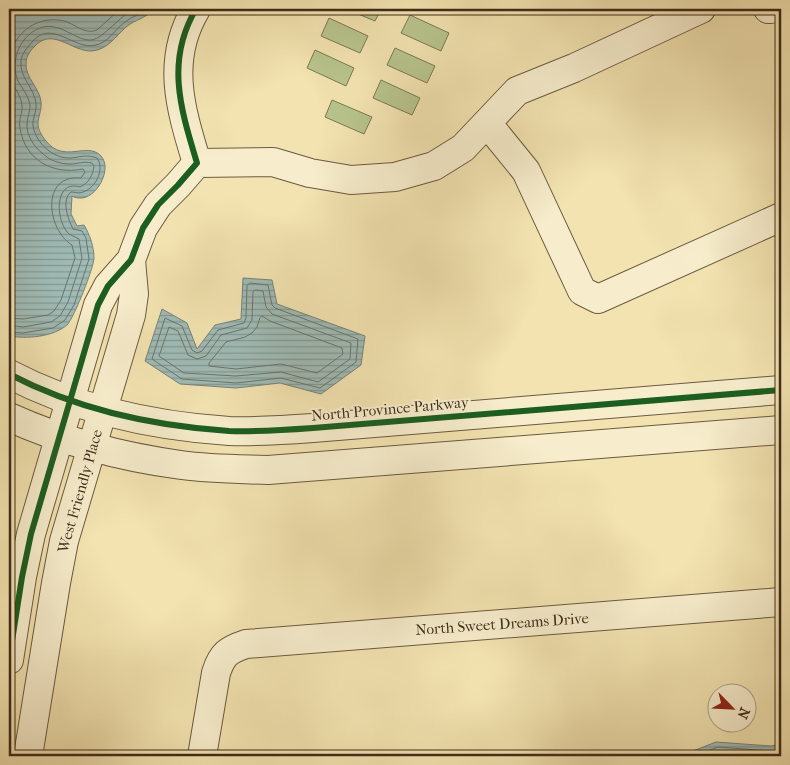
<svg xmlns="http://www.w3.org/2000/svg" width="790" height="765" viewBox="0 0 790 765" font-family="'IM FELL French Canon',serif">
<style>
.green{fill:#b8c48d;stroke:#7b7854}
.water{fill:url(#water-rules);stroke:#788278}
.lines{fill:none;stroke-linecap:round;stroke-linejoin:round}
.shore{stroke:#6e7468;stroke-width:1}
.minor-casing{stroke:#6b5a40;stroke-width:30}
.minor{stroke:#f7edcc;stroke-width:28}
.cycleway-casing{stroke:#f7edcc;stroke-width:9}
.cycleway{stroke:#1b5e20;stroke-width:6}
.labels{text-anchor:middle;dominant-baseline:central;stroke-width:4;stroke-linejoin:round;paint-order:stroke}
.street-label{font-size:15px;fill:#3e2c1b;stroke:#f7edcc}
</style>
<defs>
<pattern id="water-rules" width="6" height="5" patternUnits="userSpaceOnUse" patternTransform="scale(1.25)"><rect width="6" height="5" fill="#9fbbb6"/><path d="M0 2.5h6" fill="none" stroke="#839893"/></pattern>
</defs>
<rect width="100%" height="100%" fill="#f2e3b0"/>
<filter id="stains"><feTurbulence type="fractalNoise" baseFrequency=".004" numOctaves="4"/><feColorMatrix values="0 0 0 0 .2 0 0 0 0 .09 0 0 0 0 .02 0 0 0 .5 -.17"/></filter>
<radialGradient id="worn" r=".72"><stop offset=".6" stop-color="#630" stop-opacity="0"/><stop offset="1" stop-color="#630" stop-opacity=".3"/></radialGradient>
<!-- green -->
<path class="green" d="M346 9H381L375 21Z
M410 15 449 33 441 51 401 33Z
M329 18 368 36 360 53 321 36Z
M395 48 435 66 427 83 387 65Z
M315 50 354 68 346 86 307 68Z
M381 80 420 98 412 115 373 98Z
M332 100 372 117 364 134 325 117Z"/>
<!-- water -->
<path class="water" d="M9 9H155C148 16 139 19 130 24 118 32 112 46 97 50 75 57 54 24 34 47 30 51 26 57 26 63 25 78 40 88 41 102 42 110 38 117 38 124 38 130 42 136 46 141 64 164 87 141 101 156 113 169 96 200 79 198 76 198 74 197 72 196L71 214 77 226 84 225C90 235 94 247 94 258 94 267 74 318 67 325 53 337 27 339 9 336Z
M243 278 272 280 277 304 365 336 361 365 321 394 280 383 236 388 180 384 145 361 162 309 187 323 197 349 215 325 241 319Z
M716 742 771 746 781 744V756H680Z"/>
<g class="lines">
<!-- shore -->
<path class="shore" d="M9 55C17 31 38 15 64 21 75 24 85 35 97 30L120 9
M9 73C11 85 21 94 22 105 23 113 18 120 20 128 25 160 52 175 83 169L85 172 81 178C40 174 47 230 72 245L75 258 61 300 54 311 48 315 23 319 9 318
M250 283 268 285 272 305 275 308 358 339 356 362 320 388 281 378 236 383 182 379 152 359 165 318 182 326 192 350 197 353 202 351 218 330 244 323 246 318 247 286Z
M256 290 263 291 266 307 272 314 351 343 350 359 318 382 281 372 236 376 184 373 159 356 169 327 178 331 188 355 197 359 206 356 221 335 247 328 252 320 253 292Z
M262 316 270 321 342 348 343 354 317 373 281 364 236 369 209 366V363L226 342 245 337 252 333 257 327 260 318Z
M9 325 23 327 51 322 60 316 68 302 82 258 79 239C76 237 72 236 69 234 55 221 54 179 80 187 89 183 93 175 94 166L92 163C83 161 78 164 70 164 59 164 49 160 42 153 34 147 26 134 27 124 27 116 32 109 29 101 27 94 22 88 18 81 11 64 17 44 31 33 56 14 73 42 92 40 104 38 120 15 135 9
M9 332 23 333 53 328 65 320 74 305 89 259 86 238 82 231 73 229C68 219 61 200 71 192 75 192 79 194 83 192 96 188 105 169 97 158 85 154 82 157 71 158 53 159 36 143 33 126 32 119 37 111 36 104 35 88 19 78 21 61 22 53 27 48 32 42 52 18 74 51 96 45 109 42 115 29 125 22 132 16 141 15 148 9
M694 756 718 747 771 751 781 749
M711 756 719 754 762 756"/>
<!-- minor casing -->
<g class="minor-casing">
<path id="minor" d="M196 9C165 61 181 110 197 163
M768 9H771
M487 123 526 171 582 291 598 299 781 217
M197 163 273 162 310 173 351 180 395 177 434 166 463 148 517 91 574 68 701 9
M9 374C76 409 153 426 229 431 257 432 285 430 313 428L781 390
M9 417C62 441 122 457 181 465 210 469 239 469 268 470L781 430
M9 660 22 577 31 534 98 305 108 286 131 260 143 228 158 205 178 185 197 163
M28 756 56 583 64 541 131 315 134 294 131 260
M202 756 216 673C222 654 228 650 246 644L781 602"/>
</g>
<!-- minor -->
<use href="#minor" class="minor"/>
<!-- cycleway casing -->
<g class="cycleway-casing">
<path id="cycleway" d="M9 374C76 409 153 426 229 431 257 432 285 430 313 428L781 390
M9 660 22 577 31 534 98 305 108 286 131 260 143 228 158 205 178 185 197 163C181 110 165 61 196 9"/>
</g>
<!-- cycleway -->
<use href="#cycleway" class="cycleway"/>
</g>
<g class="labels">
<!-- street labels -->
<g class="street-label">
<text transform="translate(390 409) rotate(-5)">North Province Parkway</text>
<text transform="translate(80 491) rotate(-74)">West Friendly Place</text>
<text transform="translate(502 624) rotate(-4)">North Sweet Dreams Drive</text>
</g>
</g>
<!-- margin -->
<rect width="790" height="765" fill="none" stroke="#f2e3b0" stroke-width="30"/>
<rect x="10" y="10" width="770" height="745" fill="none" stroke="#3e2c1b" stroke-width="2.5"/>
<rect x="15" y="15" width="760" height="735" fill="none" stroke="#3e2c1b"/>
<!-- north arrow -->
<g transform="translate(732 708) rotate(114)"><circle r="24" fill="#f7edcc" stroke="#ada085"/>
<path d="M0-4L9 19L0 12L-9 19Z" fill="#8f2418"/>
<text y="-8" font-size="14" font-weight="bold" text-anchor="middle" fill="#3e2c1b">N</text>
</g>
<rect width="100%" height="100%" filter="url(#stains)"/>
<rect width="100%" height="100%" fill="url(#worn)"/>
</svg>
